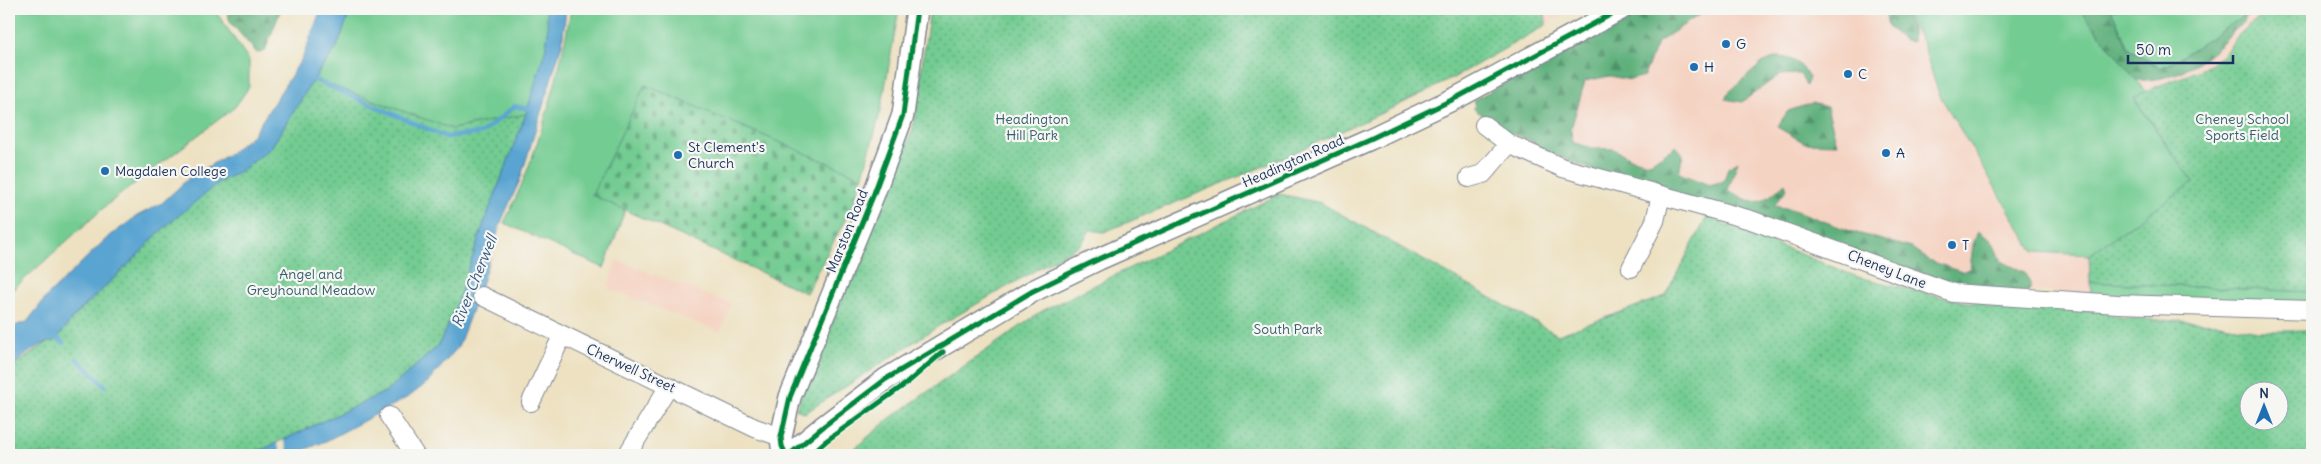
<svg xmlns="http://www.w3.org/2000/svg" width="2321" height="464" viewBox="0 0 2321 464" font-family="Delius,sans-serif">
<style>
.built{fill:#f5d3c2}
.grass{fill:#73cc92;stroke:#477e78}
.forest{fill:url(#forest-firs);stroke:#3c706d}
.cemetery{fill:url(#cemetery-stones);stroke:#477e78}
.park{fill:url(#park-dots);stroke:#477e78;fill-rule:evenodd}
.water{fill:#5aa4d1;stroke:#3a6a98}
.pier{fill:#ede1c1}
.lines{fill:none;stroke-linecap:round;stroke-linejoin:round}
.stream{stroke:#5aa4d1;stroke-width:4.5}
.minor-casing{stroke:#848890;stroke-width:20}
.major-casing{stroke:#848890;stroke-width:24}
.minor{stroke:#fff;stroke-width:18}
.major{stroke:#fff;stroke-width:21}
.cycleway-casing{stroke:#f6f6f2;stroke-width:8}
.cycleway{stroke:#00873e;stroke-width:5}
.poi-dot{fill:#1f6fb2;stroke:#f6f6f2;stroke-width:2}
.labels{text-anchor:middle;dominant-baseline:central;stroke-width:4.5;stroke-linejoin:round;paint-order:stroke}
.poi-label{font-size:14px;fill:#1b2f5e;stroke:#f6f6f2;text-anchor:start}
.park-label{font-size:14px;fill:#355e6e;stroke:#f6f6f2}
.street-label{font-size:14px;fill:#1b2f5e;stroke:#f6f6f2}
.water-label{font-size:15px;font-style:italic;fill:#315886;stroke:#f6f6f2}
</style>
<defs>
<pattern id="forest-firs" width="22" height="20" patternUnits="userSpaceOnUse" patternTransform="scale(1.25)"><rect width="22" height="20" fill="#5eb07c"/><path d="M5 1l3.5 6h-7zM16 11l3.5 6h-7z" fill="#4d9069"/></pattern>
<pattern id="cemetery-stones" width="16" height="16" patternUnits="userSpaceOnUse" patternTransform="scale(1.25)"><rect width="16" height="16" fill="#73cc92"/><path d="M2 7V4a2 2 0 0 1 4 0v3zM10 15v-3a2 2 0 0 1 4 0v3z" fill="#5ea67a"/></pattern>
<pattern id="park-dots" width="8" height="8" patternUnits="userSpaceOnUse" patternTransform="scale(1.25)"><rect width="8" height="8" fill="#73cc92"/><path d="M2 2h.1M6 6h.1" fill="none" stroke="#5ea67a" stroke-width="1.8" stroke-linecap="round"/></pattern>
</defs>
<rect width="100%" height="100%" fill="#f6f6f2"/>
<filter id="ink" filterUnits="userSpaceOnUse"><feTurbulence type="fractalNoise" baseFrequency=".02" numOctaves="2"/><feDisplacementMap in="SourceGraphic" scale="10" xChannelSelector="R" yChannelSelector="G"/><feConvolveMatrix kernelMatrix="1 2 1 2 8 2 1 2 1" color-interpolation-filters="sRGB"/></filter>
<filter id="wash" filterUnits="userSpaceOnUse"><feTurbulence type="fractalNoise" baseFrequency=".0096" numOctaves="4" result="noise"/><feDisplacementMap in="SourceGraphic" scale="20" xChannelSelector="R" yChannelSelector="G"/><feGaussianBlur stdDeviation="1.12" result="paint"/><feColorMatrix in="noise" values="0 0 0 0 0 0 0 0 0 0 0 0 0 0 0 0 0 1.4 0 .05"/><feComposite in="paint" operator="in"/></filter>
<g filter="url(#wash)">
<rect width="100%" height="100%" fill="#ede1c1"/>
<!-- built -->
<path class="built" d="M1545 9H1573L1546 25Z
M1638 9H2101L2155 81 2257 9H2312V305L2029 291 1914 271 1549 152 1506 131 1474 109 1475 99 1548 61Z
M617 260 731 304 720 332 609 289 608 284Z"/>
<!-- grass -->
<path class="grass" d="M9 9H214L249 60V87L235 107 108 204 9 293Z
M351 9H546C555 39 535 85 526 114L452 129 314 79 336 49Z
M571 9H899L881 110 862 178 645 85 593 195 625 210 604 268 504 223C536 160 559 79 571 9Z
M1903 9H2084L2145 91 2134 99 2193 182 2089 255 2034 252 1939 94 1924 48 1925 46Z
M2111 9H2257L2173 62 2160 68 2128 48Z
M2090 282 2312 292V305L2091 296Z"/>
<!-- forest -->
<path class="forest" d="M227 9H281L265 51 257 53 230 22Z
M1638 9H1708L1657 43 1644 76 1630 80 1610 76 1585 81 1571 129 1572 142 1591 148 1614 149 1632 159 1650 163 1676 146 1683 154 1679 173 1709 185 1724 181 1728 168 1738 161 1728 190C1758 207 1760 206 1785 183L1787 189 1774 206 1791 209 1853 232 1912 248 1928 260 1962 272 1970 268 1973 245 1978 231 1992 241 2001 261 2024 272 2031 285 2029 291 1984 292 1608 176 1549 152 1529 140 1506 131 1474 109 1475 99 1548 61Z
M1880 9H1902L1912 28V42L1905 41 1888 27 1885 10Z
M2079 9H2111L2128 48 2160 68 2173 62 2255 9H2267L2245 17V20C2215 51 2182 83 2136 80Z
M1776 57C1792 57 1802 63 1809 78L1806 86 1800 74 1779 75 1742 102 1725 99 1727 94 1762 63Z
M1812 103 1827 107 1837 144 1805 143 1777 127 1788 111Z"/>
<!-- cemetery -->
<path class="cemetery" d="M645 85 861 177 854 203 806 293 592 195Z"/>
<!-- park -->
<path class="park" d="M930 9H1545L1546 25 1455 77 1395 107 1269 164 1104 232 1090 230 1081 244 937 327 805 413 796 409 913 129Z
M2291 9H2312V292L2090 282 2089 255 2193 182 2134 98C2160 81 2194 78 2220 57 2230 49 2236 36 2245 28 2256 18 2276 12 2291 9Z
M314 79 452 129 526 114 483 226 454 312 438 346 387 391 264 449 240 455H9V369L49 341 136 257 159 232 203 194 219 182 239 172 270 149Z
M1280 194 1321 203 1558 335 1665 296 1707 217 1858 277 1964 302 1984 303 1988 307 1997 308 1999 305 2099 311 2124 318 2214 323 2257 331H2312V455H847L889 419 1042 311ZM2248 392H2278V422H2248Z"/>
<!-- water -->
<path class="water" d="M321 9H351L336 49 320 69 270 149 239 172 219 182 159 232 136 257 76 314 55 341C38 342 22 358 9 369V331L17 325 27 322 48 295 106 239 137 216 162 203 189 178 229 154 253 135 303 57Z
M546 9H566L562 44 520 180 501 222 478 294 458 347 428 382 410 396 326 441 292 455H240L264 449 387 391 438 346 454 312 483 226 526 114 546 47 548 32Z"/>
<!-- pier -->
<path class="pier" d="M284 440 289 455H282L277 443Z"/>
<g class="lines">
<!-- stream -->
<path class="stream" d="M308 77 446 137 482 133 515 106 533 110
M54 335 63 343
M77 359 105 386"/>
</g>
</g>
<g filter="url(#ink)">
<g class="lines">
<!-- minor casing -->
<g class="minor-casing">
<path id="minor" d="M1484 125 1509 144 1563 168 1751 220 1953 293 2118 304 2312 310
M1469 178 1483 174 1509 144
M1631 268 1655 221 1661 195
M482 296 755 428 781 437
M531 402 562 336
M389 416 415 455
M627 455 669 386"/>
</g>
<!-- major casing -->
<g class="major-casing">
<path id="major" d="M786 455 782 446 781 437 790 397 873 196 903 115 917 9
M789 455 824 426 886 379 1033 291 1099 259 1370 139 1458 97 1621 9"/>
</g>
<!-- minor -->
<use href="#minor" class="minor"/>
<!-- major -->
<use href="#major" class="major"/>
<!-- cycleway casing -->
<g class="cycleway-casing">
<path id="cycleway" d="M786 455 782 446 781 437 790 397 873 196 903 115 917 9
M789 455 824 426 886 379 1033 291 1099 259 1370 139 1458 97 1621 9
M810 455 826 441 907 383 943 352"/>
</g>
<!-- cycleway -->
<use href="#cycleway" class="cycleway"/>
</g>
</g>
<!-- markers -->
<g class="poi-dot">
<circle cx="1726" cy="44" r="5"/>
<circle cx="1694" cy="67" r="5"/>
<circle cx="1848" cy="74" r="5"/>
<circle cx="1886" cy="153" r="5"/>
<circle cx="678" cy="155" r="5"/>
<circle cx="105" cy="171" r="5"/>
<circle cx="1952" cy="245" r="5"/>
</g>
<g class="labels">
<!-- poi labels -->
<g class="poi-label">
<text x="1736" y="44">G</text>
<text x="1704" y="67">H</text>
<text x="1858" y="74">C</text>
<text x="688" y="147">St Clement's<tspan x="688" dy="16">Church</tspan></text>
<text x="1896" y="153">A</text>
<text x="115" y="171">Magdalen College</text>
<text x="1962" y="245">T</text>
</g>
<!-- park labels -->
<g class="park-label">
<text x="1032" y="119">Headington<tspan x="1032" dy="16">Hill Park</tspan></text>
<text x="2242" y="119">Cheney School<tspan x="2242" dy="16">Sports Field</tspan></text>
<text x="311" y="274">Angel and<tspan x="311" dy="16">Greyhound Meadow</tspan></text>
<text x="1288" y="329">South Park</text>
</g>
<!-- street labels -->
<g class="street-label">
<text transform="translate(1293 161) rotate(-24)">Headington Road</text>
<text transform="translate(847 231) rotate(-68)">Marston Road</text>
<text transform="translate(1887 269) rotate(21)">Cheney Lane</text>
<text transform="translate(631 368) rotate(25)">Cherwell Street</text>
</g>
<!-- water labels -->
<g class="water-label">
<text transform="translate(474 281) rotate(-68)">River Cherwell</text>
</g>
</g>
<!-- margin -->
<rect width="2321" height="464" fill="none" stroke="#f6f6f2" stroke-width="30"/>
<!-- north arrow -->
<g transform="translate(2264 406)"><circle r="24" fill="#f6f6f2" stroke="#9ea6b7"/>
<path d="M0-4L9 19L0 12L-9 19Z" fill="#1f6fb2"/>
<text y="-8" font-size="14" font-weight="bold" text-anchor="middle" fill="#1b2f5e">N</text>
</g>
<!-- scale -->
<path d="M2128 55v8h105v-8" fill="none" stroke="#1b2f5e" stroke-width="2.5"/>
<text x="2136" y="55" font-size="15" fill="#1b2f5e" stroke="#f6f6f2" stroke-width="4" paint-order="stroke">50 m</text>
</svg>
